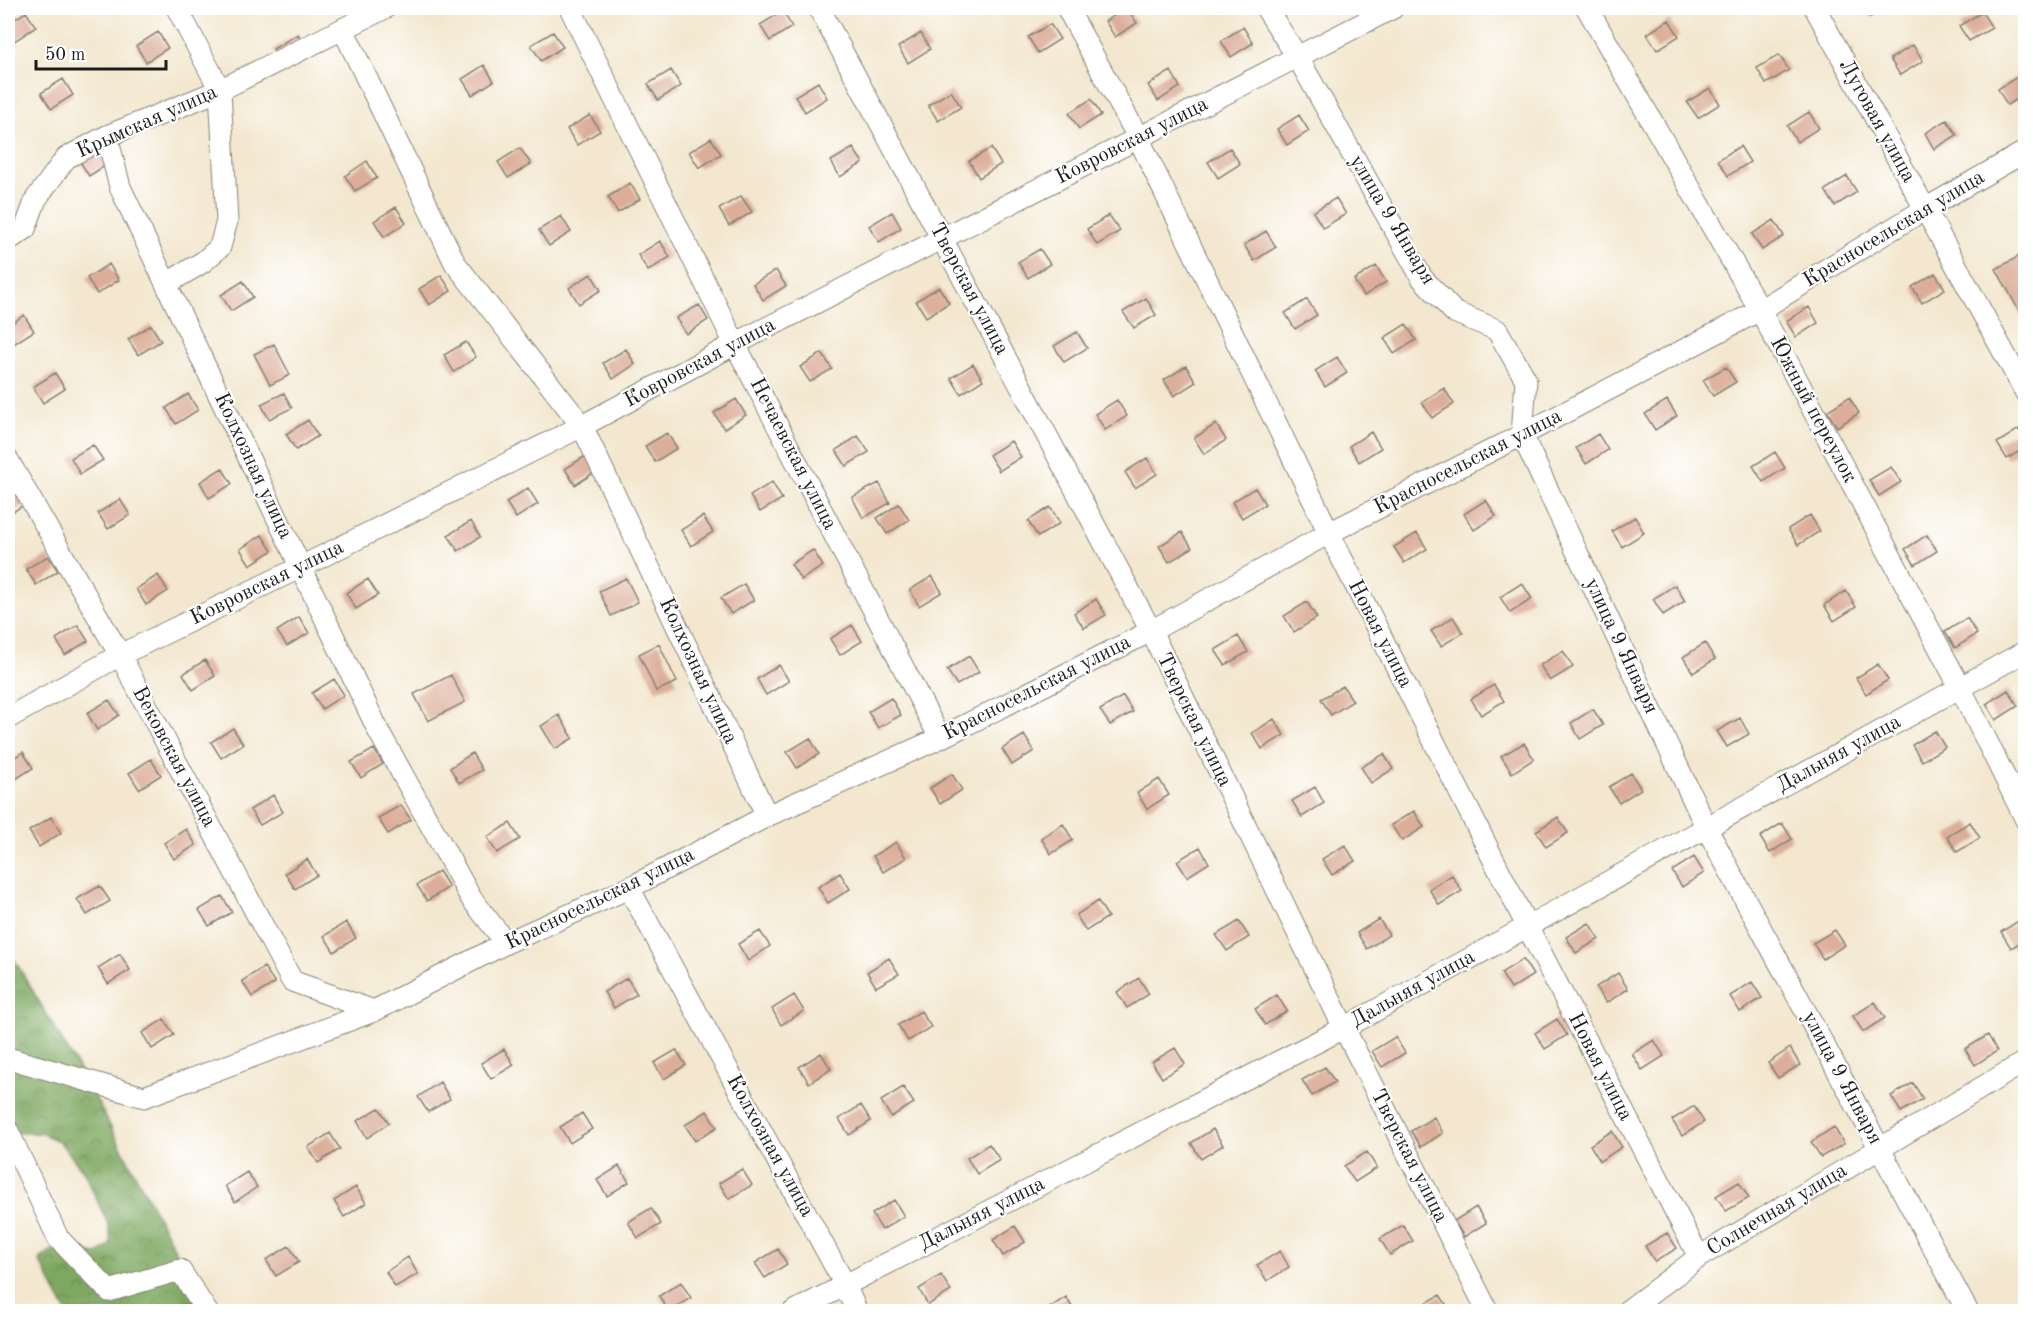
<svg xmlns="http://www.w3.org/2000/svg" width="2033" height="1319" viewBox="0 0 2033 1319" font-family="'Old Standard TT',serif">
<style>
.forest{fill:url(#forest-crowns);stroke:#4d623e;stroke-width:1.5}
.building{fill:#dcae9a}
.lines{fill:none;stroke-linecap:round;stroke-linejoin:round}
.minor-casing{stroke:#888276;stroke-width:23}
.minor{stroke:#fff;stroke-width:21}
.labels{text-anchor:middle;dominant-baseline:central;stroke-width:4.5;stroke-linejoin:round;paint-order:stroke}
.street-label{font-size:21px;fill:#1c1c1c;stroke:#fff}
</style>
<defs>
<pattern id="forest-crowns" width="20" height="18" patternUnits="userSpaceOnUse" patternTransform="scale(1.5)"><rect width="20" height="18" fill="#7ea860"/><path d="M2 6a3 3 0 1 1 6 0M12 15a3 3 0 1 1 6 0" fill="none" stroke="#66884e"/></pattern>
</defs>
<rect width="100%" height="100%" fill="#fff"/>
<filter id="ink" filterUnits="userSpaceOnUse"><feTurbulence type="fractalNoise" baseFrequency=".0167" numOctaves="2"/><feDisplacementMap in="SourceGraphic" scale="12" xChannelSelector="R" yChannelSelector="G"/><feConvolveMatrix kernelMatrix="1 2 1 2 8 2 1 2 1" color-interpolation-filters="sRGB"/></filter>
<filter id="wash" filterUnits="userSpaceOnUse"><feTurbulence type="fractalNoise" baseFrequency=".008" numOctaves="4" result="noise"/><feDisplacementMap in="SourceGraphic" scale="24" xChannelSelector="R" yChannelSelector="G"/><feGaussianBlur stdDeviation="1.35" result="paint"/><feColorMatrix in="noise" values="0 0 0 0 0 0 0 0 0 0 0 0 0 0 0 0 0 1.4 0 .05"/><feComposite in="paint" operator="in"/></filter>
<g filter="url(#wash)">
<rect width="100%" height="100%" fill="#f3e7cf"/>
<!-- forest -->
<path class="forest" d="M8 949 93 1093 207 1311H66L39 1260 56 1248 98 1254 111 1244 109 1226 84 1172 59 1141 41 1133H8Z"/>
<g id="blocks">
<!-- building -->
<path class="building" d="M1127 8 1137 23 1115 37 1105 21Z
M1864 8H1885L1870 17Z
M783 11 792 27 770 41 760 25Z
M26 12 36 27 13 42 8 32V23Z
M1982 12 1992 28 1969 41 1959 26Z
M1669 20 1679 36 1657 50 1647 34Z
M1050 24 1060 39 1038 53 1028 37Z
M1243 27 1253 43 1231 57 1221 41Z
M158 32 168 48 146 62 136 46Z
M553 32 563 47 541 61 531 45Z
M921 33 930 49 908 63 898 47Z
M298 34 308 51 283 66 273 49Z
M1913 45 1923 61 1900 75 1890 59Z
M1779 55 1789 70 1766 84 1757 68Z
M484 65 494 81 472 95 462 79Z
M671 70 681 86 658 100 648 84Z
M1171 71 1180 87 1158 101 1148 85Z
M2020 75 2026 84V94L2007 105 1998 89Z
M63 79 73 95 51 109 41 93Z
M818 82 827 98 805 112 795 96Z
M1710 88 1720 104 1698 118 1687 102Z
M951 91 961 107 938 121 928 105Z
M1091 99 1101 115 1079 129 1069 113Z
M1809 112 1819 128 1797 142 1787 126Z
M590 115 600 131 577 145 567 129Z
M1299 115 1309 131 1287 145 1277 129Z
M1947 120 1957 135 1934 149 1925 133Z
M711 138 721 154 699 168 689 152Z
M101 146 111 162 89 176 79 160Z
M1740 146 1750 162 1728 176 1718 160Z
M520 148 531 164 508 178 498 162Z
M853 148 863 163 840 177 831 161Z
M991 148 1001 164 979 178 969 161Z
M1230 148 1240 164 1218 178 1208 162Z
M367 161 377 178 355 191 345 176Z
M1847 176 1857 192 1835 206 1825 190Z
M630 183 640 199 618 213 608 197Z
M741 196 752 212 729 226 719 209Z
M1336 198 1346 214 1323 228 1313 212Z
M396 207 406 223 384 237 374 221Z
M892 212 901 228 879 242 869 226Z
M1109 215 1120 231 1097 245 1087 229Z
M561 216 571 232 549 246 539 230Z
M1774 220 1784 236 1762 250 1752 234Z
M1266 231 1276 247 1254 261 1244 245Z
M660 241 670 257 648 271 638 255Z
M1040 249 1050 264 1028 278 1018 262Z
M2023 254 2026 260V323L1996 269Z
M109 264 119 280 97 294 87 278Z
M1376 266 1386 282 1364 296 1354 280Z
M776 270 786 286 763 300 753 284Z
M1935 273 1945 289 1922 303 1912 287Z
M591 274 601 290 579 304 569 288Z
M441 275 451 291 429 305 419 289Z
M243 281 253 297 231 311 221 295Z
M939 287 949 303 926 317 916 301Z
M1146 298 1156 315 1134 328 1123 312Z
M1307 299 1317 315 1295 329 1285 313Z
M699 305 708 320 686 334 676 318Z
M1809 307 1818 323 1796 337 1786 321Z
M24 315 34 331 12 345 8 339V326Z
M1406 324 1416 340 1394 354 1384 338Z
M151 325 161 341 138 355 128 339Z
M1077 332 1087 348 1064 362 1054 346Z
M466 342 476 357 454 372 444 355Z
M274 344 290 375 270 385 254 354Z
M626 349 635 364 613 379 603 363Z
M822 353 832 369 810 382 800 367Z
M1337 357 1347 373 1325 387 1315 371Z
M973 364 983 380 961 394 951 378Z
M1186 366 1196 382 1174 396 1164 380Z
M1726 367 1736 382 1713 396 1703 380Z
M55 373 65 389 43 403 33 387Z
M1444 388 1454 404 1432 418 1422 402Z
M284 393 292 408 269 419 261 404Z
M188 394 198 410 176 424 166 408Z
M1849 397 1859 413 1837 427 1827 411Z
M736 399 746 415 724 429 714 413Z
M1117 400 1127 416 1105 430 1095 414Z
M1667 400 1677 416 1655 430 1645 414Z
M308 420 318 436 296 450 286 434Z
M1216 424 1226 440 1204 454 1194 438Z
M2019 429 2026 439V447L2007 459 1997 443Z
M1371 432 1381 448 1359 462 1349 446Z
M667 433 677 448 655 462 645 446Z
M1598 434 1608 450 1586 464 1576 448Z
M858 436 869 452 846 466 836 450Z
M1011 441 1021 457 999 471 989 455Z
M93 445 103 460 80 474 71 458Z
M1775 452 1785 468 1763 482 1753 466Z
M587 455 597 471 575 485 565 469Z
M1147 458 1157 474 1135 488 1125 472Z
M1891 467 1901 482 1879 496 1869 480Z
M222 468 232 484 209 498 200 482Z
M772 482 782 499 760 512 750 496Z
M879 483 890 503 863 518 852 497Z
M17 487 27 503 8 515V492Z
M528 488 538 504 516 518 506 502Z
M1255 488 1265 504 1242 518 1232 502Z
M120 499 130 515 108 529 98 513Z
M1486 500 1496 516 1474 530 1464 514Z
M899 504 909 520 887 534 877 518Z
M1050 507 1060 523 1038 537 1028 521Z
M1810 515 1820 531 1798 545 1788 529Z
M703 516 713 532 691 546 681 530Z
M1635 517 1644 533 1622 547 1612 531Z
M471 521 480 537 458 551 448 535Z
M1182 532 1192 548 1169 562 1159 546Z
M1417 533 1427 549 1404 563 1394 547Z
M262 535 272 551 250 565 240 549Z
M1927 535 1937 551 1915 565 1905 549Z
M813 550 823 566 801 580 791 564Z
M48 556 58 571 36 585 26 569Z
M158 575 168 591 146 605 136 589Z
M932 576 942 592 919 606 910 590Z
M626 578 638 602 611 616 599 591Z
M368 579 378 595 356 609 346 593Z
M1522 583 1532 599 1510 613 1500 597Z
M744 584 754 600 731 614 721 598Z
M1675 585 1685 601 1663 615 1653 599Z
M1846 591 1856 607 1834 621 1824 605Z
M1096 599 1106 615 1084 628 1074 613Z
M1307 602 1317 618 1294 632 1284 616Z
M299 617 309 633 287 646 277 631Z
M1453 617 1463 633 1441 646 1431 631Z
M1967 618 1977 634 1955 648 1945 632Z
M78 625 88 641 65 655 56 639Z
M852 625 862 641 840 655 830 639Z
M1238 636 1248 652 1225 665 1215 650Z
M1705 643 1715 659 1693 673 1683 657Z
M659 644 677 682 656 691 639 654Z
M1563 651 1573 667 1550 681 1540 665Z
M969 656 979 672 957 685 947 670Z
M205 660 215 676 193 690 183 674Z
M1878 664 1888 680 1866 694 1856 678Z
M779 665 789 681 766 695 757 679Z
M451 675 465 702 428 721 414 694Z
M334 679 344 695 322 709 312 693Z
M1494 685 1504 701 1481 715 1471 699Z
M1343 686 1353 701 1331 715 1321 699Z
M2008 690 2018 706 1996 720 1986 704Z
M1123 696 1133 712 1110 725 1100 710Z
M891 698 901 715 878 728 868 712Z
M109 700 119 715 97 730 87 713Z
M1593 709 1603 725 1580 739 1571 723Z
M559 715 573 738 555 749 541 726Z
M1740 718 1749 734 1727 747 1717 731Z
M1274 719 1284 735 1262 749 1252 733Z
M233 728 243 744 221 758 211 742Z
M1935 731 1945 747 1922 761 1912 745Z
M1024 735 1034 751 1012 765 1002 749Z
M810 738 819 754 797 768 787 752Z
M1524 743 1534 759 1512 773 1501 756Z
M374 749 383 764 361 778 351 762Z
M23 752 33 768 11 782 8 777V762Z
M472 753 482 770 459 783 450 768Z
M1384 754 1393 769 1371 783 1361 767Z
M151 759 161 775 139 789 129 773Z
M1631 773 1641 789 1619 803 1609 787Z
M952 774 962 790 940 804 930 788Z
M1159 779 1169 795 1147 809 1137 793Z
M1315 787 1324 803 1302 817 1292 801Z
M273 795 283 812 260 825 250 810Z
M401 805 411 820 388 834 378 818Z
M1414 811 1424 827 1402 841 1391 825Z
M51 817 61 833 39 847 29 831Z
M1558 817 1568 833 1546 847 1536 831Z
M1970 822 1980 838 1957 852 1947 836Z
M510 823 520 839 497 853 487 837Z
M1782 823 1792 839 1770 853 1760 837Z
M1063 824 1073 840 1051 854 1041 838Z
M186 829 196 845 174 859 164 843Z
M896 842 906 858 883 872 873 856Z
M1345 845 1355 861 1332 875 1322 859Z
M1200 847 1209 863 1187 877 1177 861Z
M1694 857 1704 873 1682 887 1672 871Z
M307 859 317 875 295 889 285 873Z
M439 871 449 887 427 901 417 885Z
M840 873 850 889 828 903 818 887Z
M1452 875 1462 891 1439 905 1429 889Z
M100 886 110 901 87 915 77 899Z
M222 896 232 912 209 926 199 910Z
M1098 901 1108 917 1086 931 1076 915Z
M2023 918 2026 921V939L2011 948 2001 932Z
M1379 919 1389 935 1367 949 1357 933Z
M1239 921 1249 937 1227 951 1216 935Z
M346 922 356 938 334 952 324 936Z
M1589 923 1599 939 1576 953 1566 937Z
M1835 930 1845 945 1823 959 1813 943Z
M760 931 770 946 748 961 738 944Z
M120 954 130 970 108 984 98 968Z
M889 958 899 974 876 987 867 972Z
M1523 959 1533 975 1511 989 1501 973Z
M264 967 275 983 252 997 242 981Z
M1618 973 1628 989 1606 1003 1596 987Z
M627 978 637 994 614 1008 604 992Z
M1139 978 1149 994 1127 1008 1117 992Z
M1752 982 1762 998 1740 1012 1730 996Z
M794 995 804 1011 781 1025 772 1009Z
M1277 995 1287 1011 1265 1025 1255 1009Z
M1875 1002 1885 1018 1863 1032 1853 1016Z
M921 1011 931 1027 908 1041 898 1025Z
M164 1019 174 1035 152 1049 142 1033Z
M1557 1019 1567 1035 1545 1049 1535 1033Z
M1988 1035 1997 1051 1975 1065 1965 1049Z
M1395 1037 1405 1053 1382 1067 1372 1051Z
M1654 1040 1664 1056 1642 1070 1632 1054Z
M1175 1048 1185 1064 1162 1078 1152 1062Z
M1790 1048 1800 1065 1778 1078 1768 1063Z
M504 1049 514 1065 491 1079 481 1063Z
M676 1050 686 1065 664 1079 654 1063Z
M821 1053 831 1069 809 1083 799 1067Z
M1325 1067 1335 1082 1312 1096 1302 1080Z
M440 1082 450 1099 428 1112 418 1097Z
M1913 1083 1923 1099 1901 1112 1891 1096Z
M903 1087 914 1103 891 1117 881 1101Z
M861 1105 871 1121 849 1135 839 1119Z
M1694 1106 1704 1122 1682 1136 1672 1120Z
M379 1108 389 1123 367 1138 357 1121Z
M707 1111 717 1127 695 1141 685 1125Z
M582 1113 592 1129 570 1143 560 1127Z
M1434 1117 1443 1133 1421 1147 1411 1131Z
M1834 1127 1844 1144 1821 1157 1811 1142Z
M1213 1129 1223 1145 1201 1159 1191 1143Z
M1612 1131 1622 1147 1600 1161 1590 1145Z
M330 1133 340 1149 318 1163 308 1147Z
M989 1144 1000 1160 977 1174 967 1158Z
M1367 1152 1377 1168 1355 1182 1344 1166Z
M619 1166 629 1182 607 1196 597 1180Z
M742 1169 752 1185 729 1199 719 1183Z
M247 1172 257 1187 235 1202 225 1186Z
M1739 1182 1749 1198 1726 1211 1716 1196Z
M356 1187 366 1203 344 1217 334 1201Z
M894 1200 904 1216 882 1230 872 1214Z
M1476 1207 1486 1223 1464 1237 1454 1221Z
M651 1208 661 1224 638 1238 628 1222Z
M1403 1225 1413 1241 1390 1255 1380 1239Z
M1015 1226 1025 1242 1003 1256 993 1240Z
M1667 1233 1677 1248 1655 1262 1645 1246Z
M289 1246 299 1262 276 1276 266 1260Z
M778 1249 787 1264 765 1278 755 1263Z
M1280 1251 1289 1267 1267 1281 1257 1265Z
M408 1257 418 1274 395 1287 386 1272Z
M941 1275 951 1291 928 1305 919 1289Z
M681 1282 691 1298 669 1312 659 1296Z
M1440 1295 1450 1310 1419 1312 1417 1308Z
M1066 1297 1075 1312H1043Z"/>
</g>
</g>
<g filter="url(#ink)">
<use href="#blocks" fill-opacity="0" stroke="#888276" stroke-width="1.5"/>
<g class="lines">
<!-- minor casing -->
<g class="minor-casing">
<path id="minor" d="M570 8 735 344 940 738
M819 8 1151 631 1344 1028 1488 1312
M1067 8 1138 137 1329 533 1527 926 1699 1257
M1266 8 1298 58 1422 278 1454 312 1497 330 1526 380 1522 435 1706 827 1968 1312
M1587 8 1760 310 1960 687 2026 820
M1815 8 2026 393
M343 29 455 263 582 426 767 816
M107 136 120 187 379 732 471 898 506 943
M8 240 25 229 36 199 66 158 107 136 220 90 385 8
M166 284 203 262 220 247 227 221 220 90 177 8
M8 460 120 655 292 981 374 1011
M8 718 120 655 301 567 582 426 735 344 1393 8
M629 888 845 1285 857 1312
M8 1058 144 1097 374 1011 506 943 629 888 767 816 940 738 1151 631 1329 533 1522 435 1760 310 1925 209 2026 151
M8 1131 58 1238 109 1291 180 1270 207 1312
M793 1312 1344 1028 2026 651
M1626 1312 1699 1257 2026 1061"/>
</g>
<!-- minor -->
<use href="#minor" class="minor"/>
</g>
</g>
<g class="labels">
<!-- street labels -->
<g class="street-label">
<text transform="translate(1877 121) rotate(61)">Луговая улица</text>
<text transform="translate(147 122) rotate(-24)">Крымская улица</text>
<text transform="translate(1132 141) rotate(-27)">Ковровская улица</text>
<text transform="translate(1392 220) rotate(59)">улица 9 Января</text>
<text transform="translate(1894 229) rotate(-31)">Красносельская улица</text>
<text transform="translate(969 289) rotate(62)">Тверская улица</text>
<text transform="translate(700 363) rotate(-28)">Ковровская улица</text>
<text transform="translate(1813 410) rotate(62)">Южный переулок</text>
<text transform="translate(793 454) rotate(63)">Нечаевская улица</text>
<text transform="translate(1468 462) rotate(-27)">Красносельская улица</text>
<text transform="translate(253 466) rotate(65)">Колхозная улица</text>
<text transform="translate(267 583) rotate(-26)">Ковровская улица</text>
<text transform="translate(1380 634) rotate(63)">Новая улица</text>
<text transform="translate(1621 646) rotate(65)">улица 9 Января</text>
<text transform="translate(698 671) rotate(65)">Колхозная улица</text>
<text transform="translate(1037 688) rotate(-27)">Красносельская улица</text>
<text transform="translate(1194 720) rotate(64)">Тверская улица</text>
<text transform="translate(1839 754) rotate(-29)">Дальняя улица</text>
<text transform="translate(174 757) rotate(62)">Вековская улица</text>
<text transform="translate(600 899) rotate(-26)">Красносельская улица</text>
<text transform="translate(1413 989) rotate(-29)">Дальняя улица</text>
<text transform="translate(1600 1067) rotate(63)">Новая улица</text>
<text transform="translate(1842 1078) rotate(62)">улица 9 Января</text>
<text transform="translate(770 1146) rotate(61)">Колхозная улица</text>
<text transform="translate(1409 1156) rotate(63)">Тверская улица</text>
<text transform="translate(1777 1210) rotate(-31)">Солнечная улица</text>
<text transform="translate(982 1214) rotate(-27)">Дальняя улица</text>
</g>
</g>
<!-- margin -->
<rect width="2033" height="1319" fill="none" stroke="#fff" stroke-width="30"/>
<!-- scale -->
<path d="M36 60v9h130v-9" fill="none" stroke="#1c1c1c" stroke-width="3"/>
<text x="45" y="60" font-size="18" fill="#1c1c1c" stroke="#ffffff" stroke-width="4.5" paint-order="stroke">50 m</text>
</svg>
